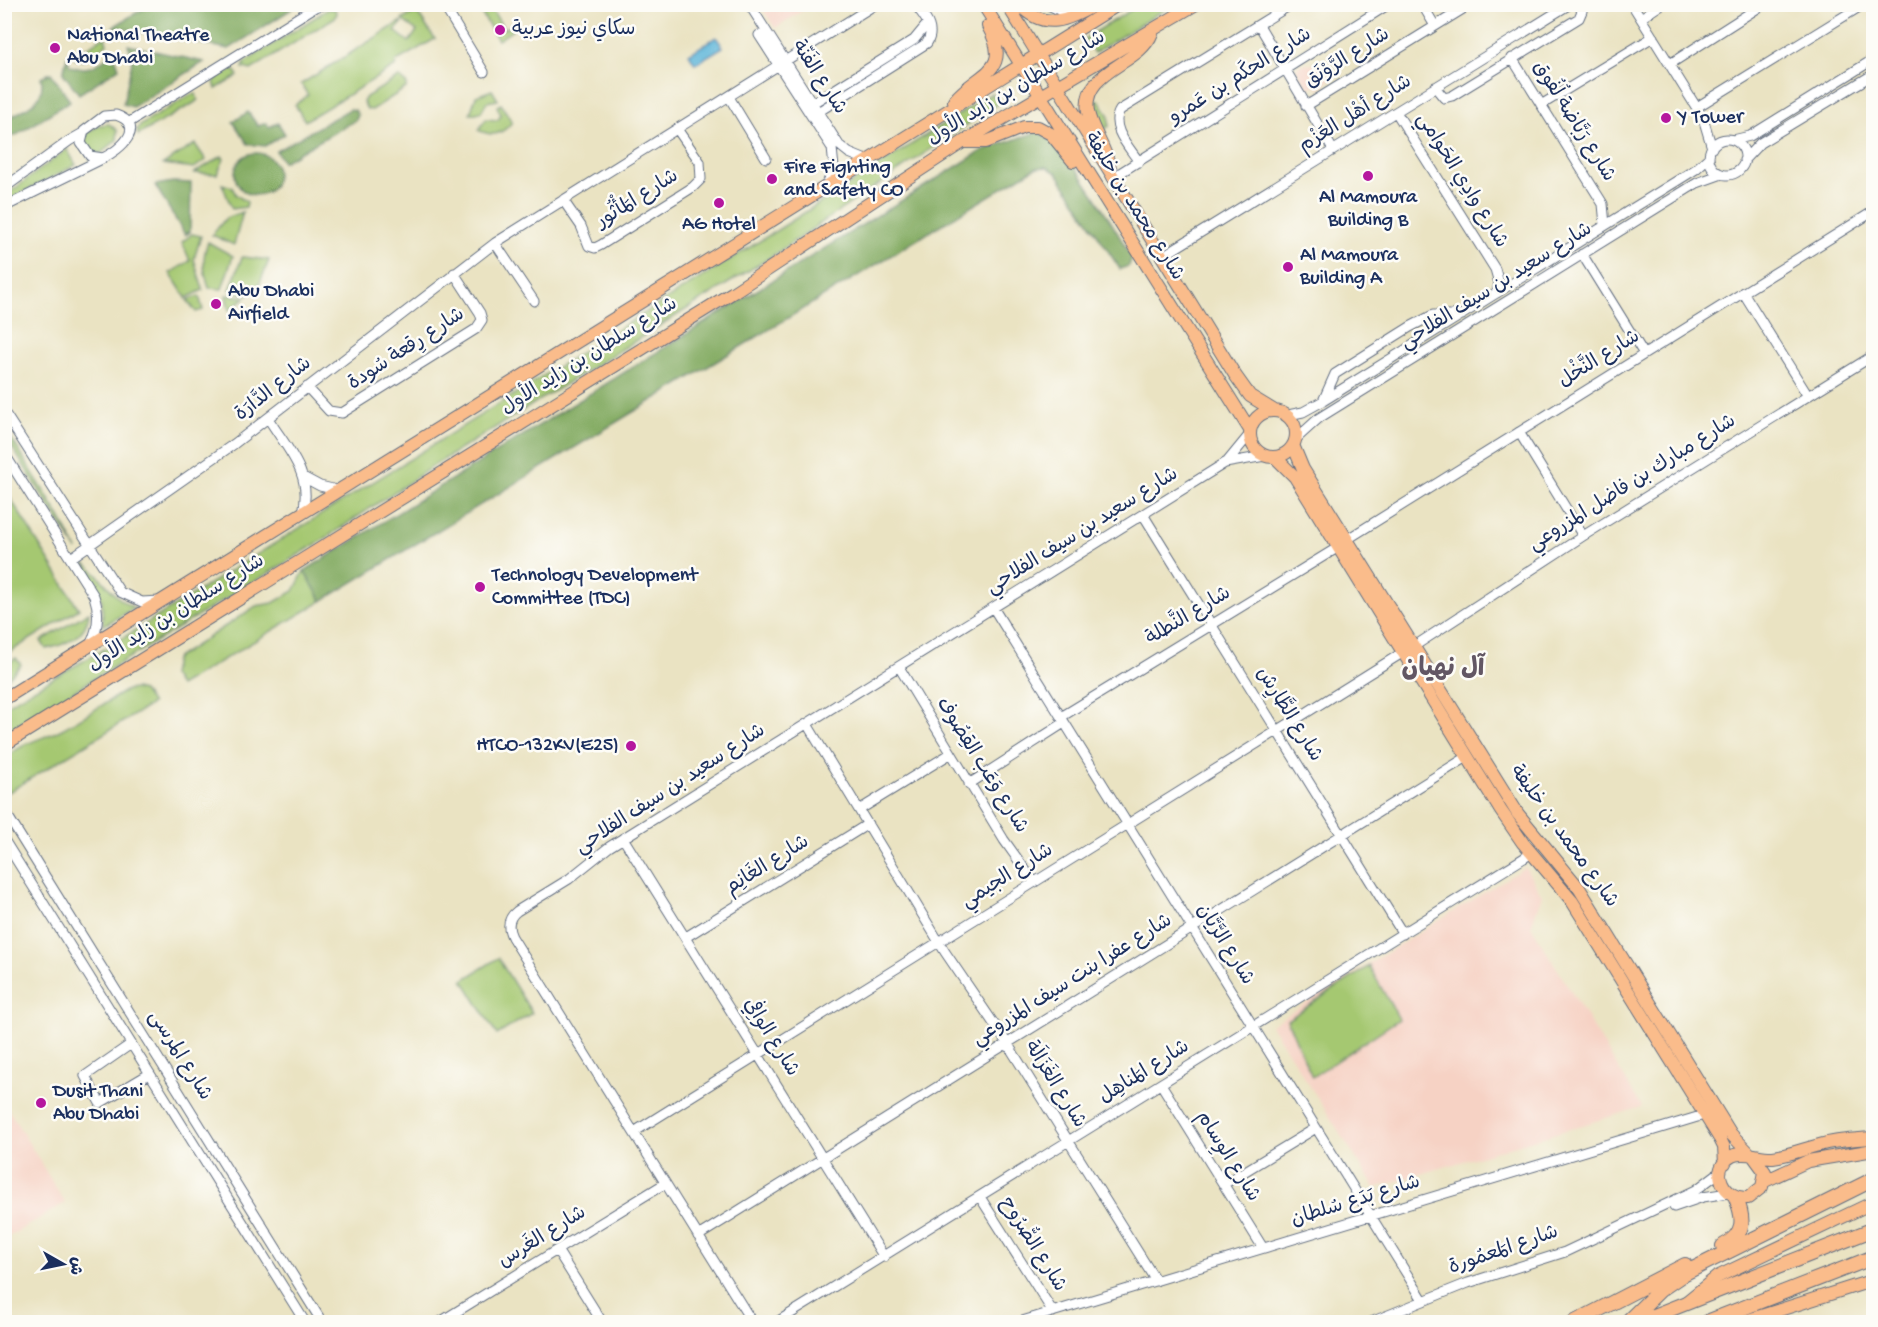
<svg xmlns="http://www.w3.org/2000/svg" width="1878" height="1327" viewBox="0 0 1878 1327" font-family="'Gochi Hand','Playpen Sans Arabic',sans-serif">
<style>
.built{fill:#f6d2c4}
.green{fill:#a5c871;stroke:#607c68;stroke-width:1.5}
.forest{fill:#84ac63;stroke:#506e60;stroke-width:1.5}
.water{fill:#5ab4d8;stroke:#3a729b;stroke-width:1.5}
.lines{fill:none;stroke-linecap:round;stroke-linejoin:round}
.minor-casing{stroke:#636e81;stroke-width:11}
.major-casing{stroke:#636e81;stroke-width:14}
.highway-casing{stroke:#636e81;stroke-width:16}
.minor{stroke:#fff;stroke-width:9}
.major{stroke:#fabc8b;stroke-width:12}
.highway{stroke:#fabc8b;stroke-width:14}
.poi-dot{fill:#b5179e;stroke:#fdfcf7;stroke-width:2}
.labels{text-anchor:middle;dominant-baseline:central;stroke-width:5;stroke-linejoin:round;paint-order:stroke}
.poi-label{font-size:20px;fill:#1b2f5e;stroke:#fdfcf7;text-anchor:start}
.street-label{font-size:20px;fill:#1b2f5e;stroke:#fdfcf7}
.district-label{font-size:26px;font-weight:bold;fill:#635764;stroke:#fdfcf7}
</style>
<rect width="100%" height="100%" fill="#fdfcf7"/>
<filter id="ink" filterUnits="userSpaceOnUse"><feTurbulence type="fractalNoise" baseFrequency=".0167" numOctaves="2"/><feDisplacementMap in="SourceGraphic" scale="12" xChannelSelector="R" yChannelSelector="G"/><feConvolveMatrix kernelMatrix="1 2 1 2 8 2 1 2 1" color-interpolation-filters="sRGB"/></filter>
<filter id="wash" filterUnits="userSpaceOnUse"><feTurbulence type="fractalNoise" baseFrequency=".008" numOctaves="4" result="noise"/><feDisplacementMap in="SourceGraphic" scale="24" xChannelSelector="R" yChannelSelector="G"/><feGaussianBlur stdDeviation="1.35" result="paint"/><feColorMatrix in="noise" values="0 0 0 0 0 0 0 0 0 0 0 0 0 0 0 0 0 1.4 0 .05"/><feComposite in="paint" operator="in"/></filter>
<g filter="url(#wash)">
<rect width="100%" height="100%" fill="#eae3c2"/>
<!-- built -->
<path class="built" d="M760 5H812L775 28Z
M1303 64H1328L1335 74 1318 90 1315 85 1309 89 1296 68Z
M1525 867 1542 895 1531 926 1642 1107 1375 1188 1271 1025Z
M4 1102 65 1203 5 1239H4Z"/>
<!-- green -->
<path class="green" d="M476 5H489L504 29 511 26 513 30 498 40Z
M1139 5H1172L1094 53 1084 39Z
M328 9H335L337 14 334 18 251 70 243 68 245 62Z
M416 11 435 39 395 62 396 66 305 121 295 105 308 95 301 84 400 22 402 23 395 31 409 42 417 31 402 20Z
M105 36 107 44 83 61 75 58 77 49 87 48Z
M234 69 238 76 216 89 214 82 219 76Z
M399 77 407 84 406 88 372 110 367 109 363 102 366 97Z
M492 90 498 100 487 102 481 112 470 114 476 96Z
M992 93 999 103 766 260 438 463 321 541 5 733V707L11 702 115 643 779 229Z
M196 94 198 100 194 103 138 135 137 130 141 125 190 95Z
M1099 100 1109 116V126L1102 131 1091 103Z
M501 104 512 122C502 135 493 137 478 130L486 119 498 120 501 115 497 106Z
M109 124 117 130V140L100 154 84 150 86 133 100 125Z
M195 144 206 160 194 168 163 164Z
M67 149 76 165 5 202V196Z
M222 156 224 159 217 174 194 173Z
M222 184 232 187 236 195 247 202 246 207 232 209Z
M243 212 234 245 212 235 226 218Z
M192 234 201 236 194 259 203 290 186 298 170 273 190 261 182 242Z
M208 242 233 256 222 289 209 288C204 272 201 259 208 242Z
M242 257 269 260 260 283 249 295 230 290Z
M226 295 246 297 229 310Z
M199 296 203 310 196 312 187 300Z
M5 428 60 517 77 550 5 436Z
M4 488 79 609 5 655H4Z
M84 563C103 576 112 598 134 608L103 626 102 601Z
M304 571 322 601 179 686 172 675 175 659 256 606 273 603 294 591Z
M89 612C88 635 66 645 46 649L41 641Z
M16 658 21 665 5 681V665Z
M135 689 143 691 152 704 7 793 5 759C20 743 43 739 62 729 84 717 105 703 127 690Z
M498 958 532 1013 497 1035 463 980Z
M1369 966 1399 1019 1312 1077 1287 1020Z"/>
<!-- forest -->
<path class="forest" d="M151 4H298V5L229 49 113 27Z
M128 45 204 62 133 107 123 104 133 57Z
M108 56 116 59 119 68 79 94 63 73 67 57 70 66C87 71 95 67 108 56Z
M51 73 70 101 15 136H7L5 120C23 109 47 103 41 77Z
M350 109 355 110 358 115 356 120 283 162 276 151Z
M248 112 258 126 266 123 269 127 278 123 285 134 265 146 248 144 233 122Z
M1037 132C1068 142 1113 227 1132 257L1129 266 1120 269 1057 173 1047 167 1035 168 322 601 304 571 983 150Z
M235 174a21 21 0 1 1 42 0a21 21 0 1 1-42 0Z
M173 182 191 183 190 232 185 235 155 185Z"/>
<!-- water -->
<path class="water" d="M716 37 723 47 695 64 689 54Z"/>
</g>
<g filter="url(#ink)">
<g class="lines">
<!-- minor casing -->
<g class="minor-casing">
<path id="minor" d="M443 4 484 72
M749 4 839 145 849 153 866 160
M1046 4 1061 11 1078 4
M1422 4 1435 26
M1632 4 1703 118 1712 148
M1641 18 1662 4
M1259 25 1333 150
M759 35 832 148 834 168 826 186
M1512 58 1603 204 1605 225
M1670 64 1764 4
M1435 87 1444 98 1452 96 1579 18 1582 11 1580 4
M729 97 766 158
M813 103 914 40 928 23
M1541 105 1653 37
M1306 106 1471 4
M1697 107 1864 4
M818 112 927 43C936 28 924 17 915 4
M1396 112 1495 269 1499 283 1497 293
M116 115C148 126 120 150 103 158L90 156 81 143 84 131 104 116Z
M128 123 315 7 327 4
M1709 157a18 18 0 1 1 36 0a18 18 0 1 1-36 0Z
M1733 140 1750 136 1874 59
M1744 160 1760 143 1874 74
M1139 162C1130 148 1109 127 1120 110L1292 4
M1112 178 1389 4
M4 188 69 141 83 133
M563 200 581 226 589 246 595 248 601 245 693 187 701 179 700 162 677 129
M4 207 102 159
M495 243 534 301
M1582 254 1644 354
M1161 257 1570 4
M1743 292 1808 396
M307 387 329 411 342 413 476 329 482 320 480 313 454 273
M1323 401 1335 374 1410 327 1433 315H1462
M4 412 120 592 142 602 160 601
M1288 415 1303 412 1323 401 1696 169 1709 157
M268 418C287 449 313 474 303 512
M1519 432 1583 536
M1296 439 1319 418 1697 183 1722 174
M4 453 94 596C100 613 99 628 90 645
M1227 462 1250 434
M305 478 320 486 337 490
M1144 516 1403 934
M1346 540 1874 211
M71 558 234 444 495 243 876 4
M994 609 1423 1300
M1413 647 1583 536 1874 355
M899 667 1004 840 1034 882
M1061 717 1337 548
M807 724 945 952 1007 1043 1156 1281
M969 784 1064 723
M4 810 322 1322
M859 810 950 754
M623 838 884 1257
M4 840 305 1322
M686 937 868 824
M131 1044 85 1076 100 1103 149 1074
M1161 1084 1263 1248
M634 1132 1402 653
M1224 1184 1316 1128
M980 1197 1053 1312
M1674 1207 1703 1197 1728 1193
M698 1236 1467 757
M557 1250 602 1322
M440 1322 664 1184
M752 1322 512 937C507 927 508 918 517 911L569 879 609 847 1225 463 1265 456
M777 1322 1532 853
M1019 1322 1704 1115
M1371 1322 1468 1283 1565 1252 1696 1190 1721 1171"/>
</g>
<!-- major casing -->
<g class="major-casing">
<path id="major" d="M983 4 1250 430
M1007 4 1235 375 1250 396 1273 410
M1019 4C1044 32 1069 20 1096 4
M954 101C977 72 1014 73 988 26
M963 142H986L1024 127H1038L1051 134 1073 161
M1110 168C1106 148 1092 131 1088 112 1081 70 1140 65 1152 33
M1250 434a23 23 0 1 1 46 0a23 23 0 1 1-46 0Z
M1293 445 1303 469 1518 814 1579 888 1731 1134 1751 1155
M1275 457 1295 477 1501 811 1523 843 1572 901 1720 1139 1724 1147 1725 1163
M4 699 1119 4
M4 745 732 293 963 142 1196 4
M1754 1157 1765 1172 1762 1187 1748 1198C1724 1200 1708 1169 1732 1156 1744 1150 1760 1158 1773 1157 1790 1155 1806 1148 1823 1144 1839 1140 1857 1139 1874 1138
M1765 1181 1808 1161 1874 1150
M1685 1303 1717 1277 1874 1202
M1742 1322 1874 1280"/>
</g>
<!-- highway casing -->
<g class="highway-casing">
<path id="highway" d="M1723 1246C1746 1234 1744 1218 1736 1198
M1575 1322 1685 1265
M1627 1322 1660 1290 1685 1273 1874 1179
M1638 1322 1874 1229
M1707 1322 1874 1257"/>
</g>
<!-- minor -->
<use href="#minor" class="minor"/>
<!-- major -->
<use href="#major" class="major"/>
<!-- highway -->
<use href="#highway" class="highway"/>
</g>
</g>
<!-- markers -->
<g class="poi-dot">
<circle cx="500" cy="30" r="6"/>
<circle cx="55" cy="48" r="6"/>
<circle cx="1666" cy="118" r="6"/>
<circle cx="1368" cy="176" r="6"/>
<circle cx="772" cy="179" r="6"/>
<circle cx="719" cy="203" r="6"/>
<circle cx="1288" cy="267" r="6"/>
<circle cx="216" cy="304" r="6"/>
<circle cx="480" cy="587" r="6"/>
<circle cx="631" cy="746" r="6"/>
<circle cx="41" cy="1103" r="6"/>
</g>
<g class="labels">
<!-- poi labels -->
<g class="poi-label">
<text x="512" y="30">سكاي نيوز عربية</text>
<text x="67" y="36">National Theatre<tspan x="67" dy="23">Abu Dhabi</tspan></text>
<text x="1678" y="118">Y Tower</text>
<text x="784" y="168">Fire Fighting<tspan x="784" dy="23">and Safety CO</tspan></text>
<text x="1368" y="198" text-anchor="middle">Al Mamoura<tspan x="1368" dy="23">Building B</tspan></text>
<text x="719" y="225" text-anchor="middle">AG Hotel</text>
<text x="1300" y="256">Al Mamoura<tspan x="1300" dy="23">Building A</tspan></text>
<text x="228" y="292">Abu Dhabi<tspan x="228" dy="23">Airfield</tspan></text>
<text x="492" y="576">Technology Development<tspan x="492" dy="23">Committee (TDC)</tspan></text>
<text x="619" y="746" text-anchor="end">HTCO-132KV(E25)</text>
<text x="53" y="1092">Dusit Thani<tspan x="53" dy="23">Abu Dhabi</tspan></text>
</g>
<!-- street labels -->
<g class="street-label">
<text transform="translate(1348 59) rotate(-32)">شارع الرَّوْنَق</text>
<text transform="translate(1241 77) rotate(-32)">شارع الحكَم بن عَمرو</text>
<text transform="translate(818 78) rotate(57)">شارع الفَنّة</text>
<text transform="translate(1017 89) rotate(-31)">شارع سلطان بن زايد الأول</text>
<text transform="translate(1356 115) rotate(-32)">شارع أهْل العَزْم</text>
<text transform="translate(1573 122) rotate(58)">شارع رَبَّاضة لُفُوق</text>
<text transform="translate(1461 181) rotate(58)">شارع وادِي الحَوامي</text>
<text transform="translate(638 200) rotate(-32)">شارع المَأْثُور</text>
<text transform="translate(1133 207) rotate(58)">شارع محمد بن خليفة</text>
<text transform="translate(1497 287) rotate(-32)">شارع سعيد بن سيف الفلاحي</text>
<text transform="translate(407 350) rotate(-33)">شارع رِقعة سُودة</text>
<text transform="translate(590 357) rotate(-32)">شارع سلطان بن زايد الأول</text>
<text transform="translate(1600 360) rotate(-32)">شارع النَّخْل</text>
<text transform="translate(274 390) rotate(-38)">شارع الدَّارَة</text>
<text transform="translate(1633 484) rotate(-32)">شارع مبارك بن فاضل المزروعي</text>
<text transform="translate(1083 532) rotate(-32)">شارع سعيد بن سيف الفلاحي</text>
<text transform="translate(177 614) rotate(-32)">شارع سلطان بن زايد الأول</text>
<text transform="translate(1189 617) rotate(-31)">شارع النَّطلة</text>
<text transform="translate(1288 715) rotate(58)">شارع الطَّارِش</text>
<text transform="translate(981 766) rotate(58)">شارع وَعَب القِصُوف</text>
<text transform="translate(671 790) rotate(-33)">شارع سعيد بن سيف الفلاحي</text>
<text transform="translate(1563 837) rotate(54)">شارع محمد بن خليفة</text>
<text transform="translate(768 866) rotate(-32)">شارع الغَانِم</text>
<text transform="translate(1008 877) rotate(-32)">شارع الجيمي</text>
<text transform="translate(1224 945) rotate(58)">شارع الرَّيَّان</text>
<text transform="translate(1073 981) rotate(-32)">شارع عفرا بنت سيف المزروعي</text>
<text transform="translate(770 1038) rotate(58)">شارع الوافِي</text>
<text transform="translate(179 1056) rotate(58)">شارع المرسى</text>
<text transform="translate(1145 1073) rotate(-32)">شارع المَناهِل</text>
<text transform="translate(1054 1085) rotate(58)">شارع الغَزَالَة</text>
<text transform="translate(1227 1157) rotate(58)">شارع الوِسام</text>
<text transform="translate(1356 1202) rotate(-17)">شارع بَدَع سُلطان</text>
<text transform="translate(543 1238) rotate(-32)">شارع الغَرس</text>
<text transform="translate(1032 1245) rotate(58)">شارع الصُّرُوح</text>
<text transform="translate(1504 1251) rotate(-19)">شارع المَعمُورة</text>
</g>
<!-- district labels -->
<g class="district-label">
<text x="1443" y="670">آل نهيان</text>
</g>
</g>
<!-- margin -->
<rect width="1878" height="1327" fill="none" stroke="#fdfcf7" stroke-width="24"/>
<!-- north arrow -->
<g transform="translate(63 1264) rotate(99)" stroke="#fdfcf7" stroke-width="4.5" paint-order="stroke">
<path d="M0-4.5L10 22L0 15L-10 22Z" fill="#1b2f5e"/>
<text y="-9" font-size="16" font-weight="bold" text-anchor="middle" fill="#1b2f5e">ش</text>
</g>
</svg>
